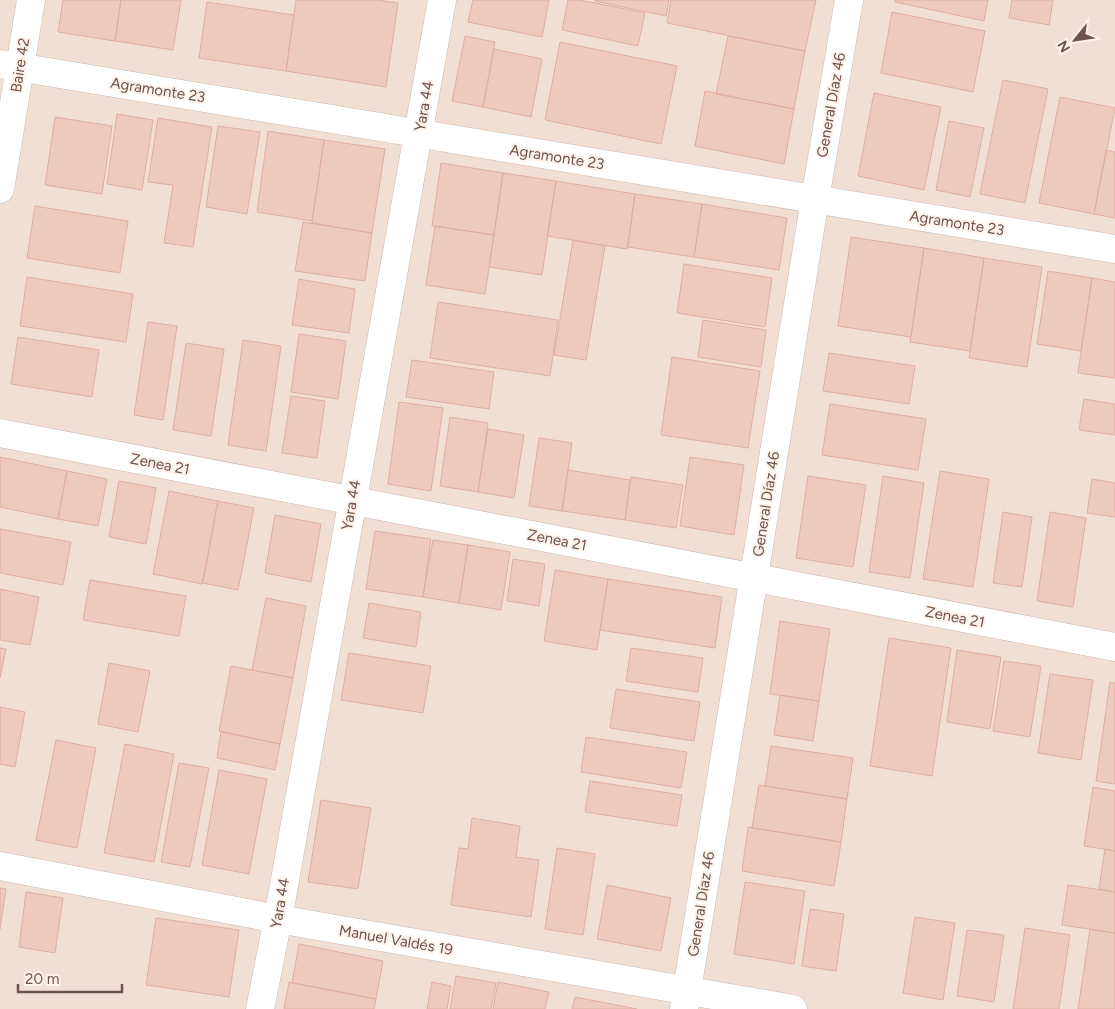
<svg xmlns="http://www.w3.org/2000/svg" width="1115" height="1009" viewBox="0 0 1115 1009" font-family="Figtree,sans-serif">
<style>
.residential{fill:#f1dfd3}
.building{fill:#edcabe;stroke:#deaea0}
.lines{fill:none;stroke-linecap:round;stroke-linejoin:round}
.street-casing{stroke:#cdb7af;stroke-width:29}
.street{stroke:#fff;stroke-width:28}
.labels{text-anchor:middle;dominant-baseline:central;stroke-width:4;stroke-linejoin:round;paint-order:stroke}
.street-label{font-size:15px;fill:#70534c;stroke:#fdf3ea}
</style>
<rect width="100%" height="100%" fill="#faeee4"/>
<!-- residential -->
<path class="residential" d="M0 0H1115V1009H0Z"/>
<!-- building -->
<path class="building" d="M63 0H121L115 41 58 32Z
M121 0H181L173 50 115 41Z
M296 0H378L398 3 386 87 286 71Z
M473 0H549L542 37 468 22Z
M568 0H580L645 13 638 46 562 30Z
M595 0H669L666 16 595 1Z
M671 0H816L805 51 667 23Z
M896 0H988L984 21 895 2Z
M1012 0H1053L1049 25 1009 18Z
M207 2 294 15 286 71 199 58Z
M892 12 985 31 973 92 881 73Z
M465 36 495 42 483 107 452 101Z
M728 36 805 51 794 109 716 94Z
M560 42 677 66 661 144 545 120Z
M494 49 542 59 531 117 483 107Z
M1003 80 1048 89 1025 203 980 194Z
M705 91 794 109 784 164 695 146Z
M874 93 941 107 924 190 858 176Z
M1060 97 1115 108 1094 214 1039 203Z
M117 114 153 120 142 190 107 184Z
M55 117 112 126 102 194 45 185Z
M158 118 212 127 193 247 164 243 173 185 148 182Z
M949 121 984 128 970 197 936 190Z
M218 126 260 132 247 214 206 207Z
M268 131 324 140 312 221 257 212Z
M324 140 385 149 372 233 312 223Z
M1106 150 1115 152V218L1094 214Z
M441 163 503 173 494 235 432 226Z
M503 173 556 181 542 275 489 267Z
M556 181 635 194 627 249 547 236Z
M635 194 702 204 694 257 628 247Z
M702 204 787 218 779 270 694 257Z
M35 206 128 221 120 273 27 258Z
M303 222 372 233 365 281 295 271Z
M435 226 494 235 485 294 426 285Z
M851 237 924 248 911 337 838 326Z
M573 240 605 246 586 360 554 355Z
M924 248 984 258 970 351 910 342Z
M984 258 1042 267 1027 367 969 358Z
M684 264 772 278 765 327 677 313Z
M1048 271 1092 278 1081 351 1037 344Z
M27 277 133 294 126 342 20 326Z
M1092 278 1115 282V378L1078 373Z
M299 279 355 289 349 333 292 325Z
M438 302 558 320 550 376 430 358Z
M703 320 766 330 761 367 698 357Z
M148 322 177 326 163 420 134 415Z
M299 334 346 341 338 399 291 392Z
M18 337 99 350 92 397 11 384Z
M243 340 281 346 266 451 228 445Z
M186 343 224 349 211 436 173 430Z
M829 353 915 366 909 404 823 391Z
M672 357 760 371 748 448 661 435Z
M412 360 494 372 489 409 406 397Z
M291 396 325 401 317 458 282 453Z
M1084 399 1115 404V435L1079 430Z
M399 402 443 408 431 491 388 484Z
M830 404 926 419 918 470 822 455Z
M450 417 488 423 478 492 440 486Z
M488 429 524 435 514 498 478 492Z
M539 438 572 443 562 511 529 506Z
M0 457 67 471 58 519 0 507Z
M690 457 744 465 734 535 680 526Z
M568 470 630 480 625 520 562 511Z
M67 471 107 479 98 526 58 519Z
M940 471 989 479 973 587 923 579Z
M808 476 866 485 853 567 796 558Z
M883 476 924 483 910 578 869 572Z
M631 477 683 485 676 528 625 520Z
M1092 479 1115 483V517L1087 513Z
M119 481 156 488 146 544 109 537Z
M169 491 218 501 202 584 153 574Z
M218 501 254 508 238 590 203 583Z
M1003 512 1032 517 1022 587 993 583Z
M1050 512 1086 518 1073 607 1037 601Z
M275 515 321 524 311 582 265 573Z
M0 529 71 542 63 585 0 573Z
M375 531 431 539 423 597 366 589Z
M433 540 468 545 459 603 423 597Z
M468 545 510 552 501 610 459 603Z
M513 559 545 564 539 606 507 601Z
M555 570 608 579 597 650 544 641Z
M608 579 722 597 715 648 600 630Z
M90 580 186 596 179 636 83 620Z
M0 589 39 597 30 645 0 640Z
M266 598 306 606 293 678 252 670Z
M369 603 421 612 416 647 363 638Z
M780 621 830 629 819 701 770 694Z
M889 638 951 648 932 776 870 766Z
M0 648 6 649 0 678Z
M631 648 703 658 698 692 626 681Z
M957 650 1001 657 990 729 947 722Z
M349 653 431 666 423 713 341 700Z
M1004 661 1041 666 1030 737 993 731Z
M109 663 150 671 138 732 98 724Z
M231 666 293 678 280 744 219 731Z
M1050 674 1093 680 1081 760 1038 753Z
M1110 682 1115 683V784L1096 781Z
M616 689 700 702 694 741 610 728Z
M780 695 819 701 813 741 774 735Z
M0 707 25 712 15 767 0 764Z
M221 732 280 744 275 770 217 758Z
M586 737 687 752 681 788 581 772Z
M56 740 96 748 77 848 36 840Z
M125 744 174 754 154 862 104 853Z
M771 746 853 758 847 799 765 786Z
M179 763 209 768 190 867 161 862Z
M219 770 267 779 249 874 202 865Z
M590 781 682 795 677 826 585 812Z
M759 785 847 799 841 842 752 828Z
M1093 787 1115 791V851L1084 846Z
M321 800 371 808 358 889 308 882Z
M472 818 520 826 516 857 539 860 531 917 451 905 459 848 468 849Z
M748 827 841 842 834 886 742 871Z
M557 848 595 854 583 935 545 929Z
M1105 849 1115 851V892L1099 889Z
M745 882 805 891 794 964 734 954Z
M607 885 671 898 661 951 597 939Z
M1068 885 1115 892V933L1062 925Z
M0 888 6 889 0 929Z
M26 892 63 898 55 953 19 947Z
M810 909 844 914 836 971 802 966Z
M915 917 955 923 943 1000 903 993Z
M156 918 239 930 229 997 146 985Z
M1025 928 1070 935 1059 1009H1013Z
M1090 929 1115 933V1009H1078Z
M967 930 1004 935 994 1002 957 996Z
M299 944 383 961 376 999 292 983Z
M456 976 496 983 491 1009H450Z
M289 982 376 999 374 1009H284Z
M432 982 451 986 447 1009H427Z
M498 982 549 992 545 1009H493Z
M575 997 637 1009H572Z"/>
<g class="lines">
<!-- street casing -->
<g class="street-casing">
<path id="street" d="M0 64 1115 249
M0 189 31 0
M0 433 1115 647
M0 866 278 919 793 1009
M260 1009 278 919 442 0
M684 1009 815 199 849 0"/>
</g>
<!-- street -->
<use href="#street" class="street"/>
</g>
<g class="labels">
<!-- street labels -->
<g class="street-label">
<text transform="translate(20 65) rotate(-81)">Baire 42</text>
<text transform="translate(158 90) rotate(9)">Agramonte 23</text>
<text transform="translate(831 105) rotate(-80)">General Díaz 46</text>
<text transform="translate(424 106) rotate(-80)">Yara 44</text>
<text transform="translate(557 157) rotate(9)">Agramonte 23</text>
<text transform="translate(957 223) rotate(9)">Agramonte 23</text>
<text transform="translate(160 464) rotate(11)">Zenea 21</text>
<text transform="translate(766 504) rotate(-81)">General Díaz 46</text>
<text transform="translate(351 505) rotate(-80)">Yara 44</text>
<text transform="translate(557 540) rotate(11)">Zenea 21</text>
<text transform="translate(955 617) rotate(11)">Zenea 21</text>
<text transform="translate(280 903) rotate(-80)">Yara 44</text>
<text transform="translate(701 904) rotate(-81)">General Díaz 46</text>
<text transform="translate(396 940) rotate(10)">Manuel Valdés 19</text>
</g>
</g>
<!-- north arrow -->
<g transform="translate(1075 40) rotate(240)" stroke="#fdf3ea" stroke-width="4" paint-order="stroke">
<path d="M0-4L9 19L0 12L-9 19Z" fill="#70534c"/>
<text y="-8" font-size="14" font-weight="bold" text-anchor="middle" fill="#70534c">N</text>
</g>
<!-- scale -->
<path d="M18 984v8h104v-8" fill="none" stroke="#70534c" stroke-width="2.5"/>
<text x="25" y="984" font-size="15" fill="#70534c" stroke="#fdf3ea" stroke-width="4" paint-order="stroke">20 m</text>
</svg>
